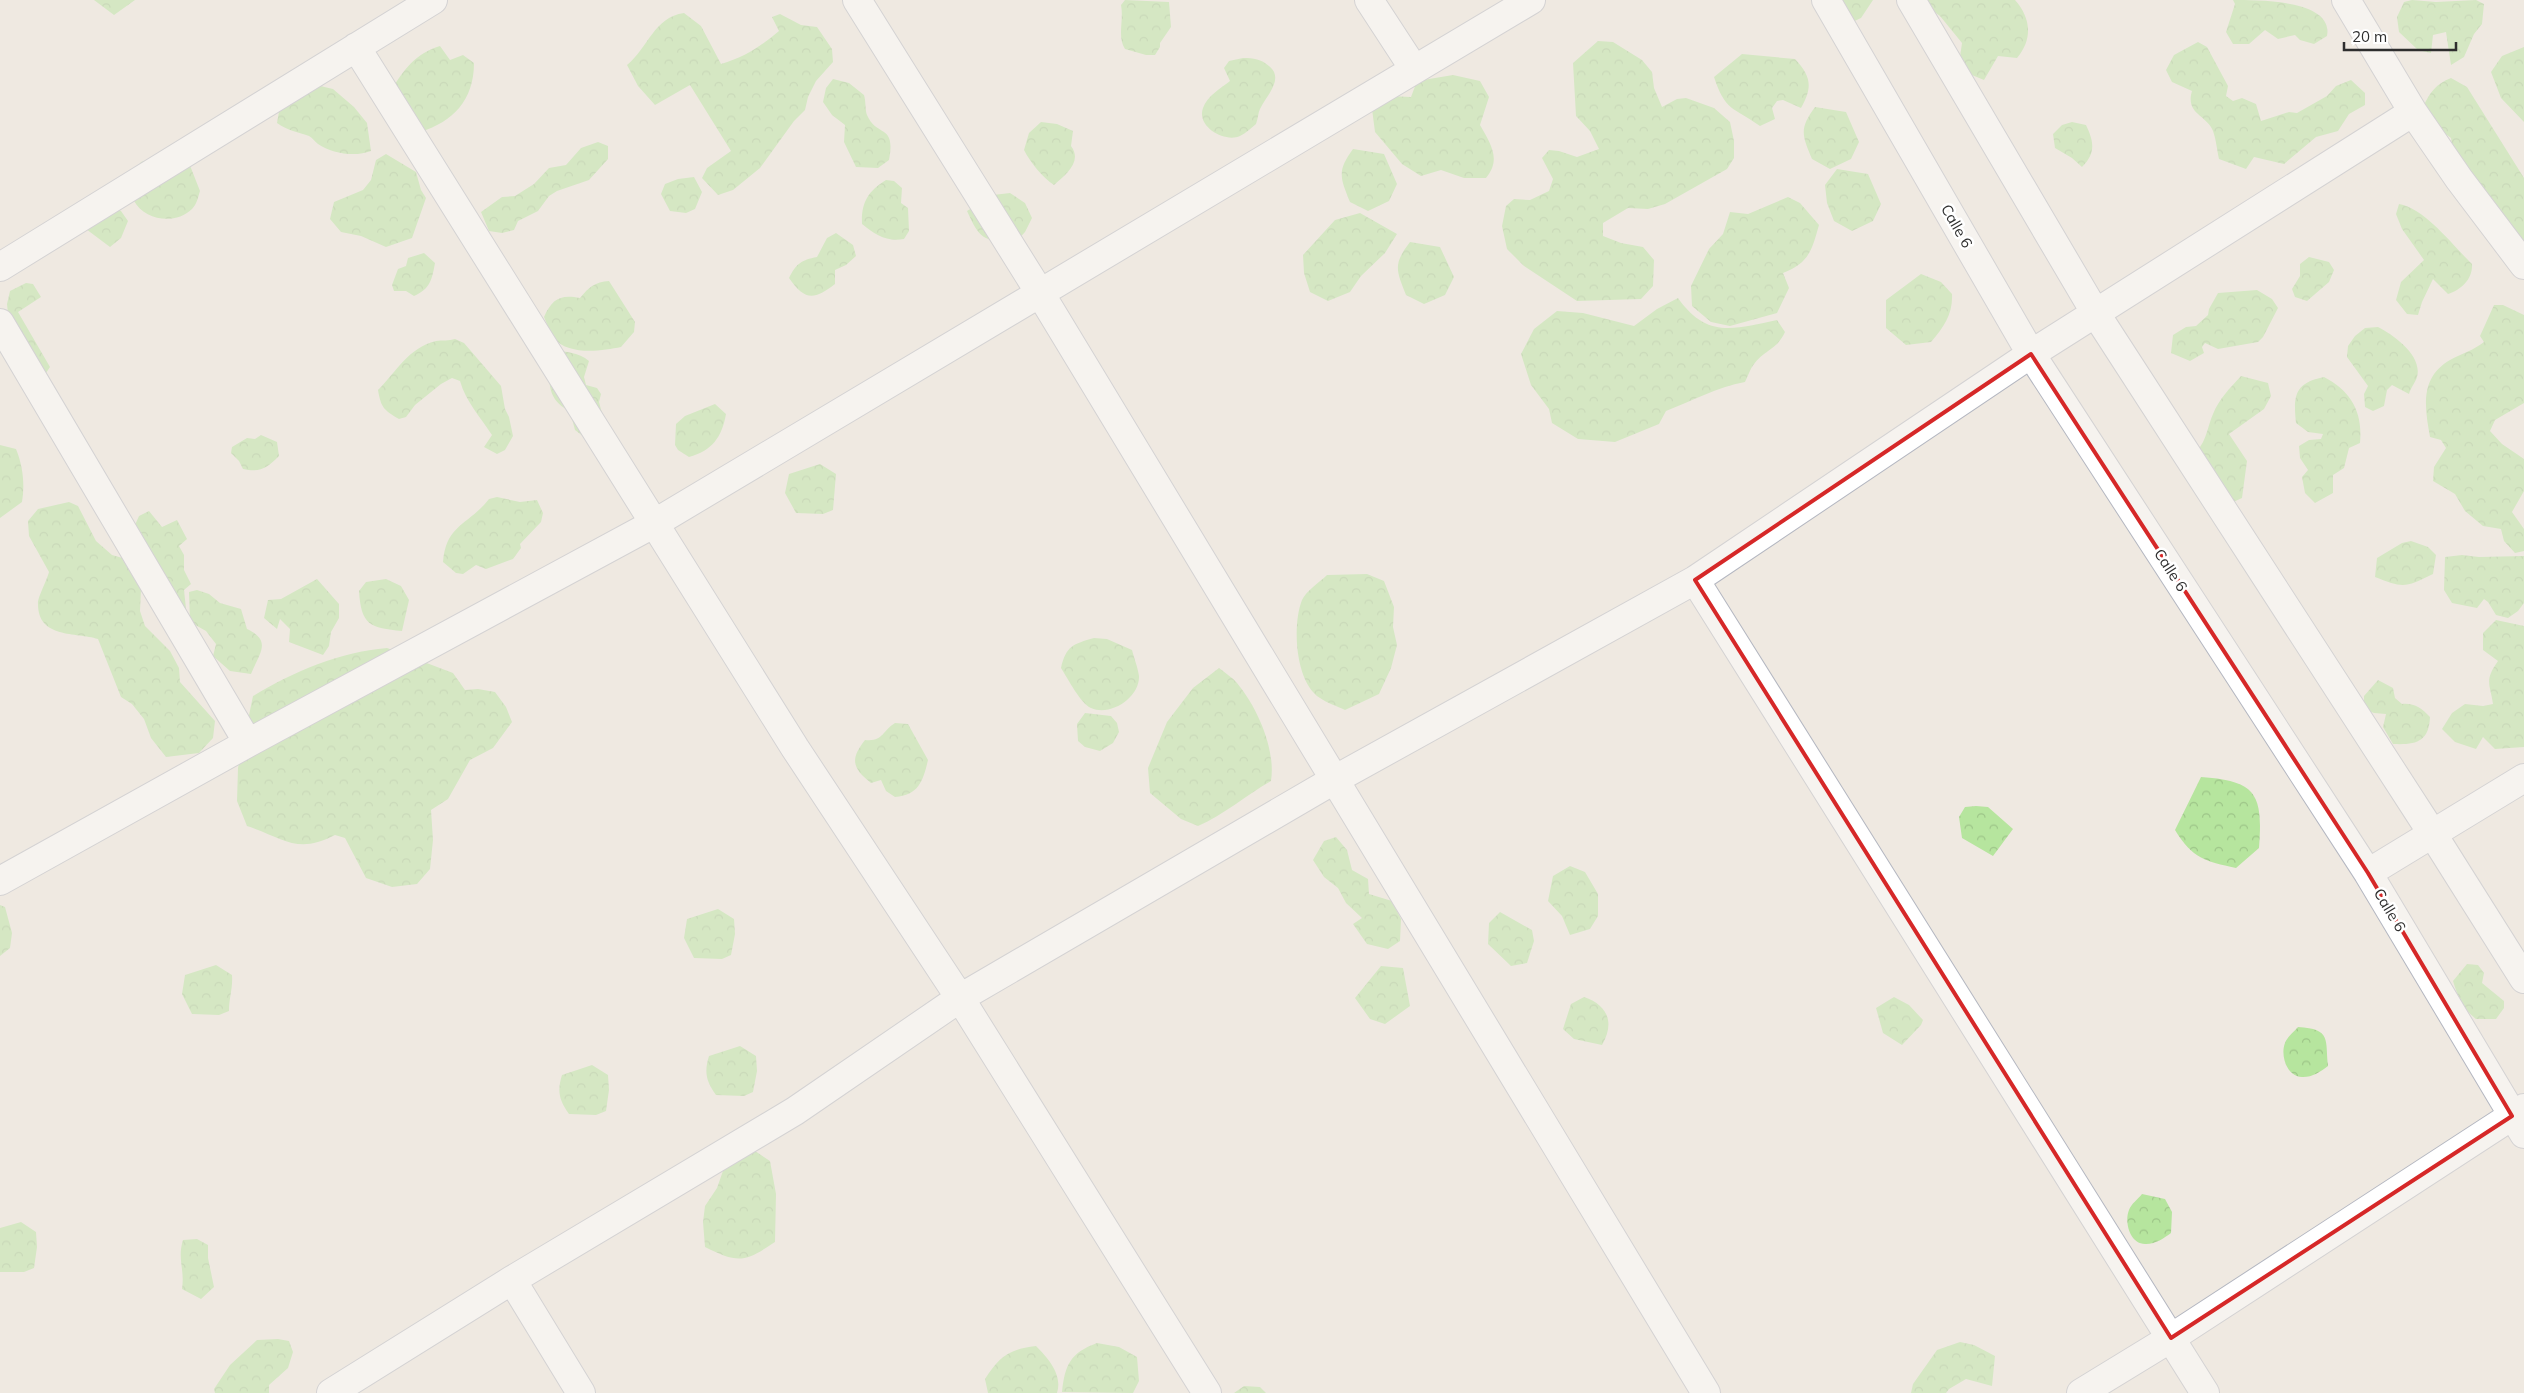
<svg xmlns="http://www.w3.org/2000/svg" width="2524" height="1393" viewBox="0 0 2524 1393" font-family="Mulish,sans-serif">
<style>
.forest{fill:url(#forest-crowns)}
.lines{fill:none;stroke-linecap:round;stroke-linejoin:round}
.minor-casing{stroke:#b4b7c1;stroke-width:30}
.minor{stroke:#fff;stroke-width:28}
.marked{fill:none;stroke:#d62828;stroke-width:4;stroke-linejoin:round}
.labels{text-anchor:middle;dominant-baseline:central;stroke-width:5;stroke-linejoin:round;paint-order:stroke}
.street-label{font-size:15px;fill:#2e2e2e;stroke:#fff}
</style>
<defs>
<pattern id="forest-crowns" width="20" height="18" patternUnits="userSpaceOnUse" patternTransform="scale(1.25)"><rect width="20" height="18" fill="#b6e59e"/><path d="M2 6a3 3 0 1 1 6 0M12 15a3 3 0 1 1 6 0" fill="none" stroke="#9dc588"/></pattern>
</defs>
<rect width="100%" height="100%" fill="#efe9e1"/>
<!-- forest -->
<path class="forest" d="M94 0H135L114 15Z
M1125 0 1169 2 1171 27 1160 43V47L1155 55H1146L1125 49C1117 37 1124 20 1121 5Z
M1813 0H1873L1861 18 1846 25Z
M1928 0H2015C2031 18 2033 39 2017 58L1998 56 1984 80 1967 73 1960 57 1962 43 1940 16 1926 6Z
M2233 0C2261 0 2334 0 2327 36L2314 44 2300 40 2295 35 2278 39 2265 30 2249 44H2233L2226 32 2235 4Z
M2412 0 2436 2 2476 0 2484 4 2482 24 2474 34 2464 57 2451 65 2446 32 2433 35 2431 53 2418 50 2399 32 2397 17 2404 2Z
M684 13 701 26 721 64C745 57 761 46 779 31L772 17 780 14 801 25 817 27 832 49 833 62 816 81 808 97 805 110 794 121 760 168 733 190 718 195 702 178 707 168 731 151 690 85 655 105 638 86 627 65C648 48 654 17 684 13Z
M1598 41 1613 42 1642 60 1652 72 1654 88 1662 107 1677 99 1686 98 1714 108 1730 122 1734 141V158L1727 169 1665 204 1648 209 1628 208 1603 223V236L1621 243 1643 247 1654 260 1653 286 1641 299 1577 301 1524 266 1507 249 1502 226 1506 206 1514 199 1530 200 1549 191 1553 179 1542 158 1549 150 1559 151 1577 157 1599 149 1590 131 1576 116 1573 63Z
M2198 42 2207 47 2228 86 2226 96 2233 101 2242 98 2256 104 2261 121 2289 112 2297 113 2327 96 2336 86 2351 80 2365 93V105L2349 114 2338 131 2316 137 2284 164 2254 157 2246 169 2219 159C2217 150 2216 139 2213 131 2207 115 2185 114 2192 91L2172 82 2166 70 2174 55Z
M440 46 450 60 463 55 474 63C474 100 453 122 420 132L391 91C404 69 415 54 440 46Z
M2524 47V122L2501 98 2491 72 2502 56Z
M1742 54 1795 59C1811 76 1813 87 1801 108L1783 100 1777 101 1772 108 1775 119 1760 126C1733 107 1725 111 1714 77Z
M1243 58C1254 58 1261 59 1269 66 1285 79 1266 96 1260 109 1258 113 1258 119 1256 124 1251 128 1246 133 1240 136 1225 143 1196 127 1203 108 1207 96 1221 88 1230 81L1224 68 1229 61Z
M1453 75 1480 81 1489 97 1480 125C1490 143 1502 159 1486 178H1464L1441 170 1421 176 1402 164 1375 132 1372 109 1390 96 1411 97 1417 81Z
M2451 78 2467 87 2524 178V256L2453 153 2451 138 2447 135 2438 138 2423 107C2430 92 2436 84 2451 78Z
M833 79 849 83 864 95C866 101 865 110 867 115 877 138 896 123 889 160L878 168 856 167 844 142 845 125 832 115 823 102 826 88Z
M316 85 333 89 354 107 367 123 371 151C356 157 332 154 318 144 314 141 313 138 309 136 297 132 287 130 277 123L280 106Z
M1815 107 1846 112 1859 142 1851 159 1830 169 1812 159C1802 135 1799 129 1815 107Z
M1041 122 1057 124 1073 131 1071 146C1083 162 1065 175 1054 185 1043 178 1030 162 1024 150L1029 133Z
M2072 122 2086 125C2094 142 2096 153 2082 167L2072 158 2055 148 2053 134 2062 125Z
M598 142 608 146V159L589 180 557 191 549 196 538 211 518 221 514 230 502 233 489 231 481 212 502 197 515 196 534 184 549 168 566 165 581 148Z
M1353 149 1384 154 1397 184 1389 201 1368 211 1350 202C1340 177 1337 171 1353 149Z
M386 154 416 172 421 190 426 198 412 238 386 247 361 236 341 232 330 219 334 202 363 190 371 180 376 160Z
M158 156 189 163 200 191C198 197 197 204 192 209 176 225 145 221 134 201 130 195 130 185 129 178L141 162Z
M1837 169 1868 174 1881 204 1873 221 1852 231 1834 221 1827 203 1825 185Z
M694 177 702 192 695 209 686 213 670 211 661 194 665 184 678 179Z
M886 180 894 181 902 188 901 203 908 208 909 231 904 239C887 242 875 235 862 224 861 203 868 191 886 180Z
M1010 193 1025 203 1032 218 1025 232 1013 245C983 239 980 240 967 211L993 195Z
M1788 197 1800 203 1819 225C1812 250 1809 263 1783 273L1789 288 1777 313 1730 326 1711 322 1692 306 1691 286 1709 249 1723 234 1730 212 1748 214Z
M104 202 121 211 128 221 121 238 110 247 82 226Z
M2399 204C2425 208 2454 247 2472 264 2473 279 2461 290 2448 294L2433 279 2422 302 2418 315 2407 314 2396 300 2401 282 2424 260 2402 229 2396 214Z
M1360 213 1397 234 1385 253 1361 276 1350 292 1328 301 1310 292 1304 273 1303 255 1335 220Z
M836 233 853 245 856 256 846 265 835 270V284C814 300 805 301 789 278 796 264 801 260 817 257L827 238Z
M1410 242 1440 247 1454 277 1445 295 1424 304 1406 295C1396 270 1393 264 1410 242Z
M424 253 435 263C432 280 430 289 414 296L406 291H394L392 285 398 269 406 266 408 258Z
M2309 257 2329 262 2334 270 2329 282 2307 301 2295 297 2292 289 2300 276V264Z
M1921 274 1941 282 1952 294C1953 314 1944 327 1931 342L1906 345 1886 328V300Z
M609 281 635 322 634 332 621 347C602 351 568 356 554 338 550 332 547 324 544 317 552 299 560 294 580 298 589 287 595 282 609 281Z
M26 283 33 284 41 297 18 312 50 367 44 376 8 314 7 304 10 291Z
M2257 290 2272 299 2278 308 2263 337 2258 342 2218 349 2205 343 2202 347 2204 353 2190 361 2171 353 2173 335 2186 327 2196 326 2208 315 2209 309 2218 293Z
M1678 298C1707 339 1734 329 1777 320L1785 332C1777 350 1764 350 1754 364 1750 369 1748 376 1745 382 1717 387 1692 401 1666 411L1659 424 1615 442 1578 439 1552 423 1549 409 1531 385 1521 354 1534 329 1557 311 1583 313 1634 326 1657 309Z
M2494 305H2503L2524 315V403L2495 420 2490 431 2502 444 2524 459V491L2512 512 2524 529V551L2515 553 2504 541 2501 529 2483 526 2465 511 2455 494 2433 481 2434 467 2446 448 2441 440 2430 437C2425 408 2419 378 2450 360 2461 354 2474 350 2484 342L2480 336Z
M2378 327C2394 335 2423 356 2417 377 2415 383 2411 387 2409 394L2392 385 2387 390 2384 406 2373 411 2365 407 2364 394 2368 386 2347 357 2348 346 2355 336 2365 328Z
M455 339 464 343 501 386 505 409 509 417 513 436 505 450 497 454 484 447 492 435C481 418 466 402 460 381L452 378 441 384 415 405 406 417 399 419C384 410 381 408 378 390 397 371 408 348 436 341 442 340 449 341 455 339Z
M550 351C564 351 579 352 589 361L584 377 586 385 597 388 601 394 599 402 603 417 588 440 575 430 570 411C543 399 550 375 550 351Z
M2241 376 2268 383 2271 396 2264 409 2229 434 2247 461 2242 498 2229 504 2197 451C2207 439 2207 428 2213 414 2219 399 2230 388 2241 376Z
M2324 377C2351 391 2363 412 2360 443L2349 448 2344 468 2333 475V493L2315 503 2305 493 2302 477 2308 470 2300 458 2299 446 2309 440 2321 439 2323 434 2308 432 2296 423C2293 395 2295 383 2324 377Z
M715 404 726 414C722 437 712 451 689 457L678 450 675 445 676 424 685 416Z
M261 435 277 442 279 456C267 468 260 473 243 469L239 461 231 453 232 447 247 438 255 439Z
M0 445 16 449C23 466 25 485 22 502L0 518Z
M820 464 836 474 833 510 823 514 796 513 785 493 789 474Z
M497 497 520 502 537 500 543 513 541 522 520 544 521 548 513 559 486 569 476 565 463 574 456 573 443 562C446 524 469 525 489 499Z
M69 502 78 506 96 541 112 555 126 559 135 571 141 589 140 611 145 626 170 651 179 668 180 682 215 721 213 738 199 753 166 757 151 738 144 719 132 704 121 697 98 639C76 632 38 639 38 604 37 599 47 580 49 572L29 536 28 521 38 509Z
M149 511 162 527 177 520 187 539 179 546 184 555V570L191 584 184 590 187 618 143 548 142 534 135 525 139 516Z
M2411 541 2428 547 2436 555 2433 574C2405 588 2403 588 2375 577L2377 558 2402 543Z
M2462 555 2479 557 2524 556V603L2518 611 2508 618 2496 615 2488 602 2484 599 2477 608 2452 603 2444 590 2445 557Z
M1367 574 1384 581 1394 607 1393 627 1397 645 1391 668 1379 694 1345 710C1337 706 1327 703 1320 698 1295 682 1292 625 1302 600 1306 591 1320 582 1327 575Z
M317 579 339 604V618L331 632 329 646 323 655 289 642 290 629 280 619 277 629 264 618 268 600 281 599Z
M386 579 401 586 409 600 402 631C370 628 361 625 359 591L366 582Z
M197 590 209 594 220 603 241 609 247 629C272 641 260 652 251 674L230 671 213 656 216 644 206 631 190 622 189 592Z
M2496 620 2524 626V747L2495 749 2483 737 2476 749 2455 742 2442 729 2452 713 2465 704 2483 706 2493 704C2490 683 2484 681 2498 661L2483 650V633Z
M1094 638 1107 639 1132 650C1134 658 1138 668 1139 676 1140 697 1111 717 1091 708 1081 704 1068 679 1061 668 1066 646 1073 644 1094 638Z
M387 648 453 673 465 690 478 689 495 692 506 707 512 722 493 748 470 760 448 799 431 810 433 840 430 869 417 884 392 887 366 878 345 838 335 835C297 855 284 838 247 826L237 801 238 768 253 696C293 672 339 652 387 648Z
M1219 668C1225 673 1232 677 1237 683 1257 707 1276 749 1271 781 1246 795 1224 815 1198 826L1181 819 1150 793 1148 768 1167 722 1193 688Z
M2378 680 2393 688 2395 698 2402 704C2415 703 2421 708 2430 717 2429 742 2416 745 2393 744L2383 727 2386 714 2374 713 2364 709V696Z
M1085 713 1111 716 1117 723 1119 732 1113 743 1100 751 1085 747 1078 741 1077 724Z
M895 723 908 724 928 760C923 781 919 795 895 797L886 791 881 780 871 783C852 768 850 759 865 740 883 742 882 731 895 723Z
M2201 777C2257 781 2263 794 2259 848L2236 868C2205 861 2193 859 2175 830Z
M1976 806 1988 807 2013 829 1993 856 1962 838 1959 817 1965 807Z
M1336 837 1347 850 1352 870 1368 879 1369 894 1392 901 1401 919 1400 941 1388 949 1367 944 1353 924 1362 918 1346 903 1338 888 1324 877 1313 860 1324 841Z
M1570 866 1585 872 1598 894V916L1590 929 1570 935 1562 916 1548 901 1553 876Z
M0 905 5 907 12 933 10 948 0 956Z
M718 909 734 919 735 934 731 955 722 959 694 958 684 938 687 919Z
M1500 912 1532 930 1534 941 1527 963 1511 966 1488 944 1489 923Z
M2467 964 2478 965 2484 973 2482 983 2504 1001V1008L2496 1019H2476C2463 1009 2458 997 2453 981Z
M216 965 232 975C233 988 229 998 229 1011L219 1015 192 1014 182 994 185 975Z
M1381 966 1403 968 1410 1006 1385 1024 1370 1019 1355 998Z
M1584 997C1608 1005 1615 1023 1602 1045L1574 1039 1563 1029 1571 1004Z
M1894 997 1909 1005 1923 1020 1921 1025 1902 1045 1883 1033 1876 1008Z
M2298 1027C2332 1029 2325 1040 2328 1066 2320 1072 2313 1077 2303 1077 2287 1078 2280 1055 2285 1043 2287 1037 2294 1032 2298 1027Z
M740 1046 756 1056 757 1071 753 1092 744 1096 716 1095C706 1081 704 1072 709 1056Z
M592 1065 608 1075 609 1090 606 1111 596 1115 569 1114C559 1100 557 1091 562 1075Z
M755 1151 770 1161 776 1194 775 1242C745 1262 739 1264 705 1247L703 1222 705 1206 717 1188 724 1168Z
M2142 1194 2165 1199 2172 1212 2171 1233C2164 1238 2156 1244 2146 1244 2130 1245 2124 1222 2129 1210 2131 1204 2138 1199 2142 1194Z
M21 1222 36 1232 37 1247 34 1268 24 1272H0V1228Z
M197 1239 208 1245V1258L214 1287 201 1299 182 1289C185 1269 177 1259 183 1240Z
M278 1339 289 1341 293 1352 288 1368 269 1385V1393H215L214 1389 230 1365 257 1340Z
M1960 1342 1974 1345 1995 1356 1992 1386 1966 1379 1949 1389 1946 1393H1911L1913 1384 1937 1350Z
M1097 1343 1119 1347 1137 1357 1139 1381 1133 1393 1062 1392C1065 1365 1070 1353 1097 1343Z
M1036 1346C1048 1358 1063 1375 1057 1393H988L985 1379C999 1357 1009 1349 1036 1346Z
M1244 1386 1260 1387 1266 1393H1234Z"/>
<g class="lines">
<!-- minor casing -->
<g class="minor-casing">
<path id="minor" d="M857 0 1040 293 1706 1393
M1369 0 1414 69
M1826 0 2031 354 2368 873 2524 1134
M1911 0 2096 314 2432 833 2524 979
M2346 0 2413 112 2459 179 2524 265
M356 47 795 748 960 998 1207 1393
M0 267 433 0
M0 323 248 743
M1695 580 2205 1393
M2368 873 2524 778
M0 881 248 743 655 523 1531 0
M512 1280 581 1393
M331 1393 512 1280 795 1111 960 998 1334 780 1695 580 2031 354 2413 112
M2081 1393 2171 1338 2524 1108"/>
</g>
<!-- minor -->
<use href="#minor" class="minor"/>
</g>
<!-- marked area -->
<path d="M0 0H2524V1393H0ZM2031 354 2368 873 2512 1116 2171 1338 1695 580Z" fill="#efe9e1" fill-opacity=".55" fill-rule="evenodd"/>
<path class="marked" d="M2031 354 2368 873 2512 1116 2171 1338 1695 580Z"/>
<g class="labels">
<!-- street labels -->
<g class="street-label">
<text transform="translate(1957 226) rotate(60)">Calle 6</text>
<text transform="translate(2171 570) rotate(57)">Calle 6</text>
<text transform="translate(2390 910) rotate(59)">Calle 6</text>
</g>
</g>
<!-- scale -->
<path d="M2344 42v8h112v-8" fill="none" stroke="#2e2e2e" stroke-width="2.5"/>
<text x="2352" y="42" font-size="15" fill="#2e2e2e" stroke="#ffffff" stroke-width="4" paint-order="stroke">20 m</text>
</svg>
